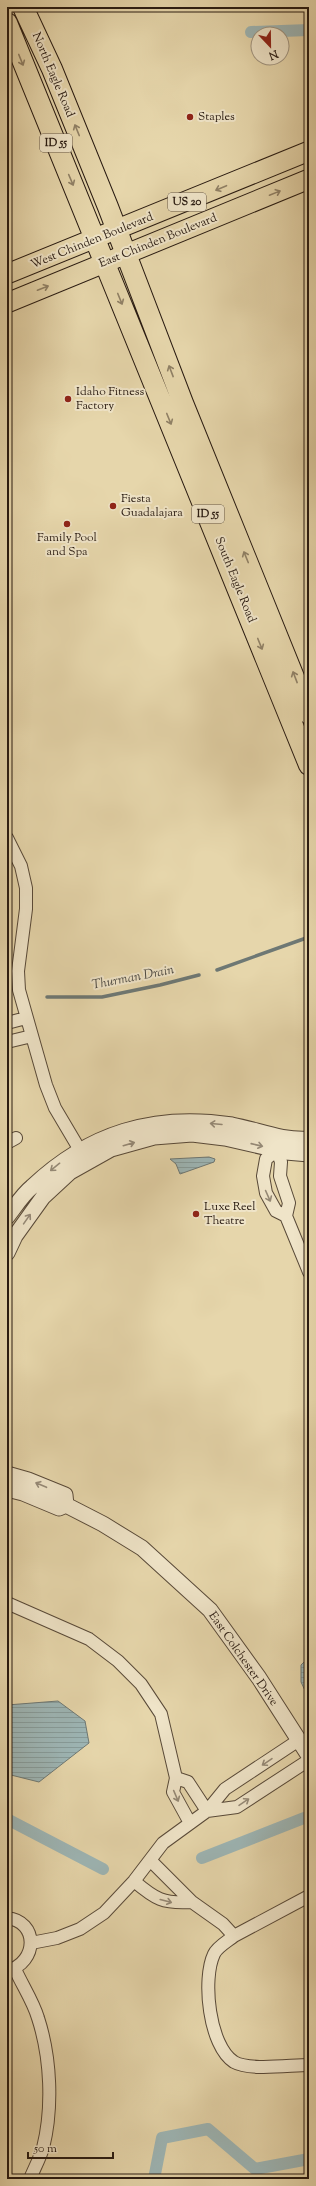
<svg xmlns="http://www.w3.org/2000/svg" width="316" height="2186" viewBox="0 0 316 2186" font-family="'Sorts Mill Goudy',serif">
<style>
.water{fill:url(#water-rules);stroke:#6e7874}
.lines{fill:none;stroke-linecap:round;stroke-linejoin:round}
.stream{stroke:#6e7874;stroke-width:3.5}
.canal{stroke:#9db6b6;stroke-width:12}
.minor-casing{stroke:#584938;stroke-width:14}
.tertiary-casing{stroke:#584938;stroke-width:17}
.primary-casing{stroke:#281a11;stroke-width:21}
.trunk-casing{stroke:#281a11;stroke-width:22}
.minor{stroke:#efe4c8;stroke-width:12}
.tertiary{stroke:#efe4c8;stroke-width:15}
.primary{stroke:#e6d6ab;stroke-width:19}
.trunk{stroke:#e6d6ab;stroke-width:20}
.oneway{stroke:#908166}
.oneway2{stroke:#958976}
.poi-dot{fill:#8f2418;stroke:#efe4c8;stroke-width:1.5}
.labels{text-anchor:middle;dominant-baseline:central;stroke-width:4;stroke-linejoin:round;paint-order:stroke}
.shield{fill:#efe4c8;stroke:#645748;stroke-width:1}
.shield-label{font-size:11px;font-weight:bold;fill:#281a11}
.street-label{font-size:12px;fill:#281a11;stroke:#efe4c8}
.poi-label{font-size:12px;fill:#281a11;stroke:#efe4c8;text-anchor:start}
.water-label{font-size:13px;font-style:italic;fill:#4b4943;stroke:#efe4c8}
</style>
<defs>
<pattern id="water-rules" width="6" height="5" patternUnits="userSpaceOnUse"><rect width="6" height="5" fill="#9db6b6"/><path d="M0 2.5h6" fill="none" stroke="#879c9b"/></pattern>
</defs>
<rect width="100%" height="100%" fill="#e6d6ab"/>
<filter id="stains"><feTurbulence type="fractalNoise" baseFrequency=".005" numOctaves="4"/><feColorMatrix values="0 0 0 0 .2 0 0 0 0 .09 0 0 0 0 .02 0 0 0 .5 -.17"/></filter>
<radialGradient id="worn" r=".72"><stop offset=".6" stop-color="#630" stop-opacity="0"/><stop offset="1" stop-color="#630" stop-opacity=".3"/></radialGradient>
<!-- water -->
<path class="water" d="M209 1157 215 1159 214 1162 180 1174 176 1164 170 1159Z
M309 1657V1699L301 1682V1665Z
M58 1701 85 1721 89 1743 39 1782 7 1774V1705Z"/>
<g class="lines">
<!-- stream -->
<path class="stream" d="M217 970 309 937
M47 997H102L160 985 199 975"/>
<!-- canal -->
<path class="canal" d="M251 32 309 30
M7 1819 103 1869
M202 1858 304 1818
M154 2179 162 2138 208 2129 255 2169 309 2159"/>
<!-- minor casing -->
<g class="minor-casing">
<path id="minor" d="M7 838 21 866 26 888V909L18 971 19 990 46 1085 55 1108 84 1157
M7 1023 26 1018
M7 1042 32 1036
M7 1143 16 1138
M277 1150 266 1159 263 1176 266 1193 276 1211 286 1216 289 1203 280 1176 281 1162 277 1150 279 1143
M286 1216 309 1272
M7 1603 89 1639 118 1661 141 1684 161 1714 176 1778
M207 1811 237 1807 309 1760
M190 1823 173 1792 176 1778 188 1782 207 1811
M134 1881C155 1899 163 1904 192 1902L150 1860
M192 1902 223 1924 234 1936 309 1896
M7 1918C38 1921 39 1962 7 1971
M234 1936C228 1941 217 1947 214 1954 202 1979 209 2046 234 2062 250 2071 290 2065 309 2065
M31 1943 57 1938 80 1929 104 1913 134 1881 163 1843 207 1811 225 1789 299 1740
M15 1969C22 1985 33 2001 38 2018 51 2058 53 2108 43 2148 40 2158 34 2169 30 2179"/>
</g>
<!-- tertiary casing -->
<g class="tertiary-casing">
<path id="tertiary" d="M7 1217C15 1207 22 1195 32 1187 89 1133 154 1113 232 1125 258 1130 282 1141 309 1139
M7 1253 15 1236 43 1197 70 1172 111 1149 154 1137 192 1134 225 1138 286 1152 309 1154
M7 1474 28 1480 65 1495 66 1505
M7 1489 23 1493 59 1508 66 1505 103 1524 142 1548 210 1610 259 1678 309 1756"/>
</g>
<!-- primary casing -->
<g class="primary-casing">
<path id="primary" d="M7 274 309 151
M7 303 309 179"/>
</g>
<!-- trunk casing -->
<g class="trunk-casing">
<path id="trunk" d="M23 7 52 69 108 207 183 403 309 714
M7 23 309 765"/>
</g>
<!-- minor -->
<use href="#minor" class="minor"/>
<!-- tertiary -->
<use href="#tertiary" class="tertiary"/>
<!-- primary -->
<use href="#primary" class="primary"/>
<!-- trunk -->
<use href="#trunk" class="trunk"/>
</g>
<!-- one-way arrows -->
<defs><path id="oneway-shaft" d="M-6 0H5M1.5-3L5.5 0L1.5 3" fill="none" stroke-width="1.6" stroke-linecap="round" stroke-linejoin="round"/></defs>
<g class="oneway">
<use href="#oneway-shaft" transform="translate(21 60) rotate(68)"/>
<use href="#oneway-shaft" transform="translate(77 130) rotate(-112)"/>
<use href="#oneway-shaft" transform="translate(71 180) rotate(67)"/>
<use href="#oneway-shaft" transform="translate(221 188) rotate(157)"/>
<use href="#oneway-shaft" transform="translate(275 193) rotate(-22)"/>
<use href="#oneway-shaft" transform="translate(43 288) rotate(-21)"/>
<use href="#oneway-shaft" transform="translate(120 299) rotate(68)"/>
<use href="#oneway-shaft" transform="translate(171 371) rotate(-111)"/>
<use href="#oneway-shaft" transform="translate(169 419) rotate(68)"/>
<use href="#oneway-shaft" transform="translate(246 557) rotate(-112)"/>
<use href="#oneway-shaft" transform="translate(260 644) rotate(68)"/>
<use href="#oneway-shaft" transform="translate(295 677) rotate(-111)"/>
</g>
<g class="oneway2">
<use href="#oneway-shaft" transform="translate(216 1124) rotate(-175)"/>
<use href="#oneway-shaft" transform="translate(129 1144) rotate(-16)"/>
<use href="#oneway-shaft" transform="translate(257 1145) rotate(13)"/>
<use href="#oneway-shaft" transform="translate(55 1167) rotate(141)"/>
<use href="#oneway-shaft" transform="translate(268 1196) rotate(66)"/>
<use href="#oneway-shaft" transform="translate(27 1219) rotate(-55)"/>
<use href="#oneway-shaft" transform="translate(41 1485) rotate(-157)"/>
<use href="#oneway-shaft" transform="translate(267 1762) rotate(146)"/>
<use href="#oneway-shaft" transform="translate(176 1796) rotate(67)"/>
<use href="#oneway-shaft" transform="translate(244 1802) rotate(-34)"/>
<use href="#oneway-shaft" transform="translate(166 1901) rotate(15)"/>
</g>
<!-- markers -->
<g class="poi-dot">
<circle cx="190" cy="117" r="4"/>
<circle cx="68" cy="399" r="4"/>
<circle cx="113" cy="506" r="4"/>
<circle cx="67" cy="524" r="4"/>
<circle cx="196" cy="1214" r="4"/>
</g>
<g class="labels">
<!-- shield labels -->
<g class="shield">
<rect x="40" y="134" width="32" height="18" rx="3"/>
<rect x="168" y="193" width="38" height="18" rx="3"/>
<rect x="192" y="505" width="32" height="18" rx="3"/>
</g>
<g class="shield-label">
<text x="56" y="143">ID 55</text>
<text x="187" y="202">US 20</text>
<text x="208" y="514">ID 55</text>
</g>
<!-- street labels -->
<g class="street-label">
<text transform="translate(53 75) rotate(67)">North Eagle Road</text>
<text transform="translate(92 241) rotate(-22)">West Chinden Boulevard</text>
<text transform="translate(158 241) rotate(-22)">East Chinden Boulevard</text>
<text transform="translate(235 580) rotate(68)">South Eagle Road</text>
<text transform="translate(243 1659) rotate(55)">East Colchester Drive</text>
</g>
<!-- poi labels -->
<g class="poi-label">
<text x="198" y="117">Staples</text>
<text x="76" y="392">Idaho Fitness<tspan x="76" dy="14">Factory</tspan></text>
<text x="121" y="499">Fiesta<tspan x="121" dy="14">Guadalajara</tspan></text>
<text x="67" y="538" text-anchor="middle">Family Pool<tspan x="67" dy="14">and Spa</tspan></text>
<text x="204" y="1207">Luxe Reel<tspan x="204" dy="14">Theatre</tspan></text>
</g>
<!-- water labels -->
<g class="water-label">
<text transform="translate(133 978) rotate(-11)">Thurman Drain</text>
</g>
</g>
<!-- margin -->
<rect width="316" height="2186" fill="none" stroke="#e6d6ab" stroke-width="24"/>
<rect x="8" y="8" width="300" height="2170" fill="none" stroke="#281a11" stroke-width="2"/>
<rect x="12" y="12" width="292" height="2162" fill="none" stroke="#281a11"/>
<!-- north arrow -->
<g transform="translate(270 46) rotate(158)"><circle r="19" fill="#efe4c8" stroke="#9f937f"/>
<path d="M0-3L7 15L0 10L-7 15Z" fill="#8f2418"/>
<text y="-6" font-size="11" font-weight="bold" text-anchor="middle" fill="#281a11">N</text>
</g>
<!-- scale -->
<path d="M28 2152v6h85v-6" fill="none" stroke="#281a11" stroke-width="2"/>
<text x="34" y="2152" font-size="12" fill="#281a11" stroke="#efe4c8" stroke-width="3" paint-order="stroke">50 m</text>
<rect width="100%" height="100%" filter="url(#stains)"/>
<rect width="100%" height="100%" fill="url(#worn)"/>
</svg>
